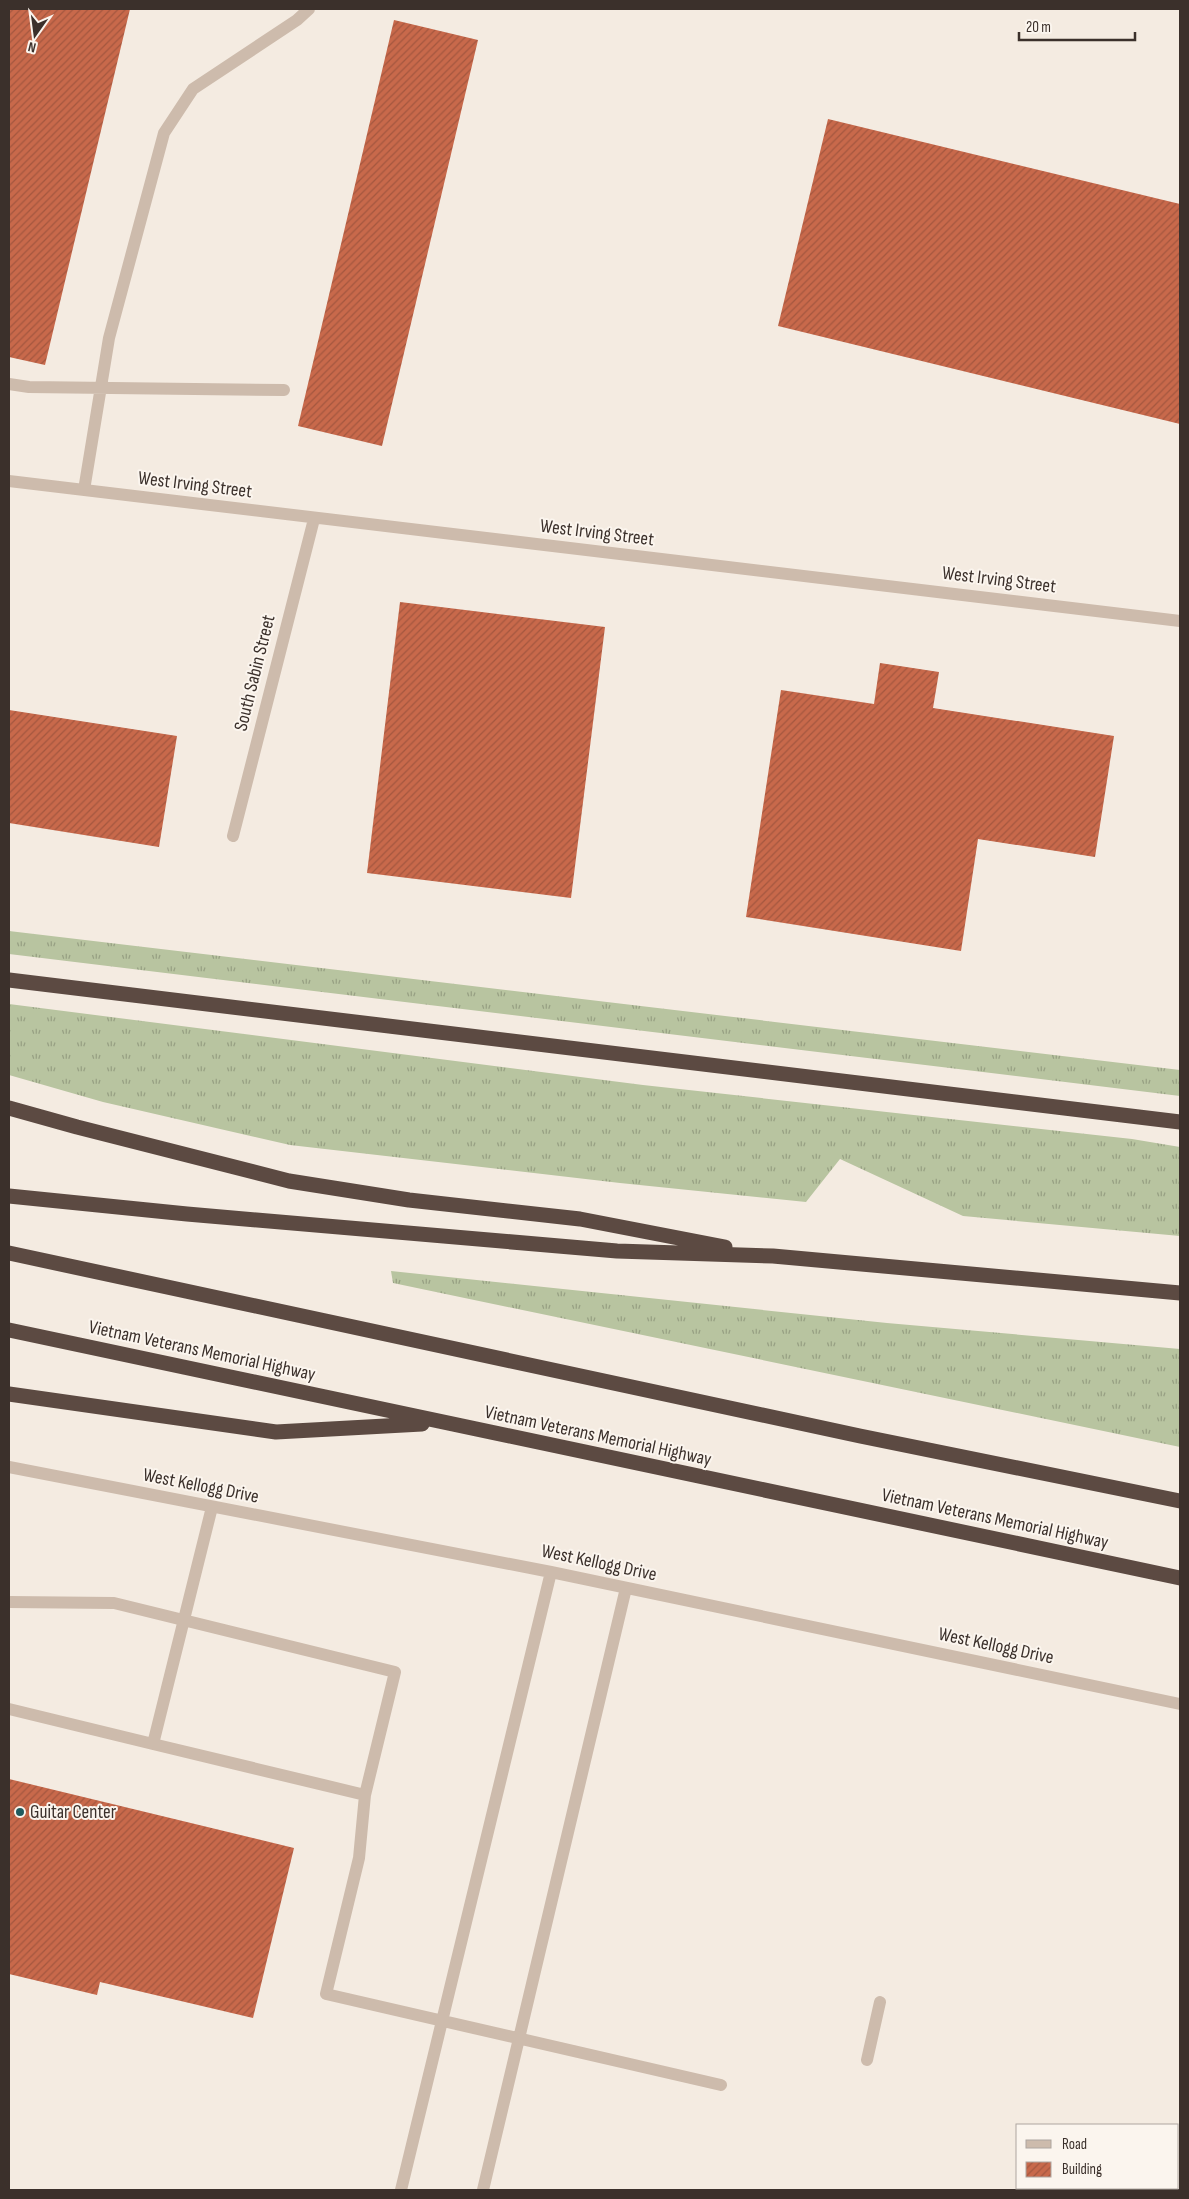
<svg xmlns="http://www.w3.org/2000/svg" width="1189" height="2199" viewBox="0 0 1189 2199" font-family="'Sofia Sans Condensed',sans-serif">
<style>
.grass{fill:url(#grass-tufts)}
.building{fill:url(#building-hatch)}
.lines{fill:none;stroke-linecap:round;stroke-linejoin:round}
.minor{stroke:#cdbbac;stroke-width:12}
.highway{stroke:#5c4a42;stroke-width:15}
.poi-dot{fill:#1f5a5e;stroke:#fbf5ee;stroke-width:2}
.labels{text-anchor:middle;dominant-baseline:central;stroke-width:4;stroke-linejoin:round;paint-order:stroke}
.street-label{font-size:19px;fill:#3b302b;stroke:#fbf5ee}
.poi-label{font-size:19px;fill:#3b302b;stroke:#fbf5ee;text-anchor:start}
</style>
<defs>
<pattern id="grass-tufts" width="24" height="20" patternUnits="userSpaceOnUse" patternTransform="scale(1.25)"><rect width="24" height="20" fill="#b8c4a0"/><path d="M3 7l-1-3M5 7V3M7 7l1-3M15 17l-1-3M17 17v-4M19 17l1-3" fill="none" stroke="#97a083"/></pattern>
<pattern id="building-hatch" width="6" height="6" patternUnits="userSpaceOnUse" patternTransform="scale(1.25)"><rect width="6" height="6" fill="#c8694b"/><path d="M-1 1l2-2M0 6l6-6M5 7l2-2" fill="none" stroke="#a4573f"/></pattern>
</defs>
<rect width="100%" height="100%" fill="#f4ebe1"/>
<!-- grass -->
<path class="grass" d="M9 931 1180 1070V1096L9 954Z
M9 1004 643 1085 1132 1139 1180 1147V1236L963 1216 840 1159 806 1202 620 1183 290 1145 103 1102 9 1075Z
M391 1271 887 1323 1180 1349V1447L393 1283Z"/>
<!-- building -->
<path class="building" d="M9 9H130L45 365 9 357Z
M394 20 478 40 382 446 298 426Z
M828 119 1180 204V424L778 326Z
M400 602 605 627 571 898 367 873Z
M880 663 939 672 933 708 1114 736 1095 857 978 839 961 951 746 917 781 690 874 704Z
M9 710 177 736 159 847 9 823Z
M9 1779 294 1848 253 2018 100 1982 97 1995 9 1974Z"/>
<g class="lines">
<!-- minor -->
<path class="minor" d="M9 384 29 387 284 390
M9 481 1180 621
M84 490 109 338 164 133 193 89 297 20 309 9
M233 836 314 519
M9 1467 551 1572 1180 1704
M9 1602 114 1603 395 1672 365 1795 359 1858 326 1994 721 2085
M9 1709 153 1744 212 1507
M153 1744 365 1795
M867 2060 880 2002
M401 2190 551 1572
M483 2190 626 1588"/>
<!-- highway -->
<path class="highway" d="M9 980 1180 1122
M9 1108 77 1127 289 1181 409 1200 580 1219 725 1247
M9 1196 187 1214 617 1251 773 1256 1180 1293
M9 1253 860 1436 1180 1501
M9 1330 1180 1578
M9 1394 276 1432 422 1424"/>
</g>
<!-- markers -->
<circle class="poi-dot" cx="20" cy="1812" r="5"/>
<g class="labels">
<!-- street labels -->
<g class="street-label">
<text transform="translate(195 485) rotate(7)">West Irving Street</text>
<text transform="translate(597 533) rotate(7)">West Irving Street</text>
<text transform="translate(999 580) rotate(7)">West Irving Street</text>
<text transform="translate(255 673) rotate(-76)">South Sabin Street</text>
<text transform="translate(202 1351) rotate(12)">Vietnam Veterans Memorial Highway</text>
<text transform="translate(598 1436) rotate(12)">Vietnam Veterans Memorial Highway</text>
<text transform="translate(201 1486) rotate(11)">West Kellogg Drive</text>
<text transform="translate(995 1519) rotate(12)">Vietnam Veterans Memorial Highway</text>
<text transform="translate(599 1563) rotate(12)">West Kellogg Drive</text>
<text transform="translate(996 1646) rotate(12)">West Kellogg Drive</text>
</g>
<!-- poi labels -->
<g class="poi-label">
<text x="30" y="1812">Guitar Center</text>
</g>
</g>
<!-- border -->
<rect width="1189" height="2199" fill="none" stroke="#3b302b" stroke-width="20"/>
<!-- legend -->
<rect x="1016" y="2124" width="162" height="65" fill="#fbf5ee" stroke="#aea6a0"/>
<rect x="1026" y="2140" width="25" height="8" fill="#cdbbac" stroke="#aea6a0"/>
<text x="1062" y="2149" font-size="15" fill="#3b302b">Road</text>
<rect x="1026" y="2162" width="25" height="15" fill="url(#building-hatch)" stroke="#aea6a0"/>
<text x="1062" y="2174" font-size="15" fill="#3b302b">Building</text>
<!-- north arrow -->
<g transform="translate(35 35) rotate(194)" stroke="#fbf5ee" stroke-width="4" paint-order="stroke">
<path d="M0-4L9 19L0 12L-9 19Z" fill="#3b302b"/>
<text y="-8" font-size="14" font-weight="bold" text-anchor="middle" fill="#3b302b">N</text>
</g>
<!-- scale -->
<path d="M1019 32v8h116v-8" fill="none" stroke="#3b302b" stroke-width="2.5"/>
<text x="1026" y="32" font-size="15" fill="#3b302b" stroke="#fbf5ee" stroke-width="4" paint-order="stroke">20 m</text>
</svg>
